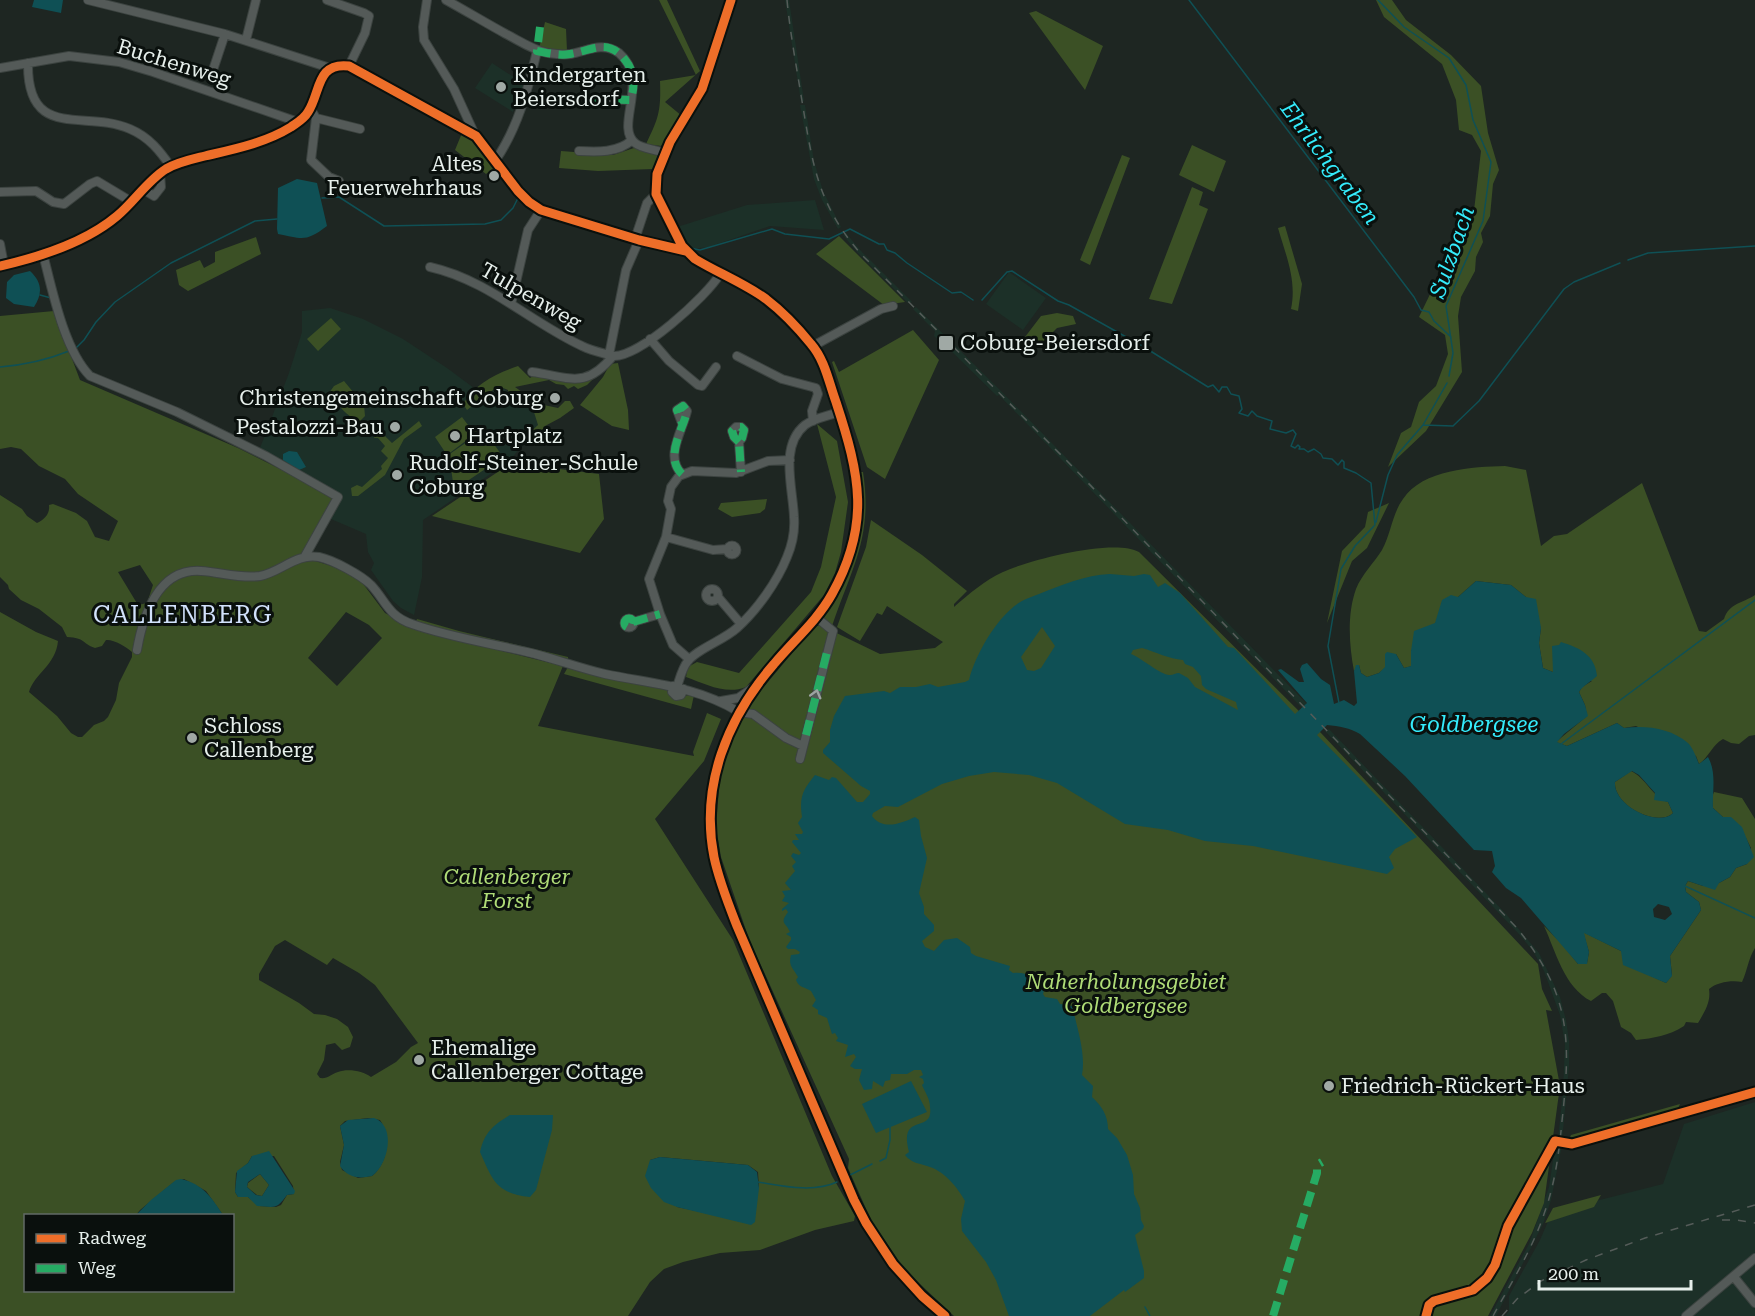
<svg xmlns="http://www.w3.org/2000/svg" width="1755" height="1316" viewBox="0 0 1755 1316" font-family="'Roboto Serif',serif">
<style>
.built{fill:#1c3028}
.green{fill:#3b5025;fill-rule:evenodd}
.water{fill:#0f5055;fill-rule:evenodd}
.lines{fill:none;stroke-linecap:round;stroke-linejoin:round}
.stream{stroke:#0f5055;stroke-width:1.5}
.minor-casing{stroke:#3c4340;stroke-width:10}
.minor{stroke:#545a58;stroke-width:8}
.rail{stroke:#555c59;stroke-width:1.5;stroke-dasharray:8 8;stroke-linecap:butt}
.quiet{stroke:#26ab63;stroke-width:8;stroke-dasharray:15 8;stroke-linecap:butt}
.cycleway-casing{stroke:#0a100d;stroke-width:13}
.cycleway{stroke:#ee6e29;stroke-width:9}
.oneway{stroke:#9da4a2}
.poi-dot{fill:#a0a9a5;stroke:#0a100d;stroke-width:2}
.labels{text-anchor:middle;dominant-baseline:central;stroke-width:6;stroke-linejoin:round;paint-order:stroke}
.street-label{font-size:21px;fill:#e6efeb;stroke:#0a100d}
.poi-label{font-size:21px;fill:#e6efeb;stroke:#0a100d;text-anchor:start}
.park-label{font-size:21px;font-style:italic;fill:#afdc77;stroke:#0a100d}
.water-label{font-size:22px;font-style:italic;fill:#34ebfb;stroke:#0a100d}
.quarter-label{font-size:24px;letter-spacing:1.5px;fill:#d2e2fc;stroke:#0a100d}
</style>
<rect width="100%" height="100%" fill="#1e2622"/>
<!-- built -->
<path class="built" d="M785 0H789L804 101 801 102Z
M492 63 526 85 523 101 516 98 513 112 475 88Z
M800 105H805L814 161 823 191 841 227 838 229 822 200 814 179Z
M815 200 824 230 770 226 709 247 691 249 677 227 747 205Z
M846 233 861 251 912 302 908 303 857 252 843 235Z
M1009 272 1046 298 1023 330 986 304Z
M916 307 1001 391 1307 704 1302 708 999 395 997 396 944 344H943L934 336 935 331 913 309Z
M330 308 363 319 403 339 447 368 486 397 493 390 503 388 547 418 508 462 423 520 422 577 414 615 401 608 393 601 371 570 374 563 368 552 366 534 331 519 342 496 270 456 260 448 289 373 302 332V311Z
M1329 729 1506 914 1539 953 1560 997 1566 1020 1569 1041V1067L1562 1141 1558 1140 1563 1090 1565 1044 1560 1015 1544 971 1533 951 1518 933 1325 731Z
M1755 1102V1316H1505L1509 1311V1296L1540 1240 1552 1212 1663 1184 1684 1124Z
M1562 1145 1551 1200 1543 1224 1496 1316H1490L1529 1244 1549 1187 1555 1147Z"/>
<!-- green -->
<path class="green" d="M659 0H667L700 71 665 102 682 116 661 146 646 144C659 118 661 110 660 81L696 75Z
M1376 0H1392L1406 20 1451 55 1481 86 1488 133 1499 170 1493 184 1490 216 1481 233 1483 242 1476 257 1475 271 1461 297 1458 316 1462 372 1426 431 1388 467 1401 433 1411 427 1419 402 1436 386 1448 354 1445 335 1419 317 1434 286 1450 268 1452 250 1473 219 1481 151 1472 135 1459 130 1456 100 1442 64 1384 17Z
M1036 11 1103 46 1085 90 1029 13Z
M545 22 566 29 567 51 539 49Z
M462 133 475 141 497 166 486 174 455 150Z
M1192 145 1226 161 1214 192 1179 175Z
M634 148 658 155 653 169 598 171 559 168 561 151 613 155Z
M1122 155 1130 158 1090 265 1080 260Z
M1192 187 1203 192 1199 205 1208 209 1172 304 1149 299Z
M1285 226 1302 284 1298 311 1291 309C1297 280 1286 256 1278 228Z
M839 236 905 302 884 305 816 254Z
M256 237 261 254 188 291 179 285 176 270 200 260 204 268 215 262V252Z
M54 311 80 380 238 448 332 495 333 502 323 519 309 559 341 569 361 581 385 613 417 630 563 666 538 726 694 756 693 752 707 713 721 719 704 761 655 819 733 940 832 1176 855 1216 854 1221 815 1230 760 1250 720 1253 683 1262 664 1269 650 1282 628 1316H0V612L36 632 58 641C56 665 34 674 29 692L57 716 71 733 78 737H82L94 725 104 721 108 717 116 700 119 683 132 657V652C127 647 113 639 106 640L102 646 95 648C81 643 86 638 67 637L62 627 39 609 21 600 9 589 8 585 0 577V495L22 509 27 516 37 523C45 519 50 514 49 505L53 504 76 513 87 521 95 537 109 541 118 521 78 494 65 479 39 466 21 449 11 447 0 449V316ZM140 565 153 585 147 603 138 605 118 572ZM346 612 369 625 382 638 337 686 308 658ZM285 940 327 965 333 958 359 973 375 985 418 1043 411 1047 396 1062 371 1077C363 1071 348 1068 338 1072 331 1074 328 1079 320 1078L317 1074 324 1060 326 1045 335 1043 342 1050 350 1047 353 1037 348 1027 337 1019 325 1015 314 1014 299 1003 259 980V974L275 946ZM368 1118 380 1120C391 1137 388 1163 372 1176L358 1178 342 1170 340 1162 344 1145 340 1126 345 1121ZM252 1156H274L293 1186 294 1194 287 1195 281 1205 276 1207 259 1206 248 1197H238L235 1192 236 1173 248 1163ZM660 1157 748 1165 758 1172 759 1188 701 1212 677 1207 650 1160ZM184 1179 206 1191 223 1215 232 1216V1290H26V1216L136 1215 140 1210 174 1182Z
M1057 313 1073 316 1076 324 1057 328 1039 346 1025 337 1041 316Z
M331 318 341 329 318 351 307 339Z
M913 330 939 360 885 479 867 467 832 362 834 361 839 372Z
M618 363 628 410 629 430 612 426 580 405 603 377 610 364Z
M518 366 530 378 536 374 571 381 594 378 587 385 578 389 574 386 568 389 564 385 556 384 549 380 515 387 539 404 558 408 565 401H570L574 408 560 418 545 426 543 439 528 441 526 436 538 425 533 409 526 404 518 405 508 397V390L503 388 493 390 467 410 463 404C476 383 495 374 518 366Z
M344 381 364 405 365 416 360 421C347 418 337 403 329 393L334 386Z
M462 417 471 429 476 426 479 431 447 455 435 437Z
M419 421 422 426 404 439 385 475 358 496H352L351 488 357 485 362 487 382 469 381 466 388 458 381 451 385 446 378 438H374L376 433H382L392 443Z
M817 424 837 441 848 502 841 552 835 573 824 595 746 687C726 695 705 684 686 677L688 667 697 662 739 673 811 592 821 567 836 497Z
M484 430 503 457 454 490 451 468 444 458Z
M511 463 599 474 604 519 580 553 432 516Z
M1505 466 1526 470 1541 546 1554 536 1567 534 1642 483 1699 631 1706 632 1724 619C1729 603 1743 603 1755 595V735L1749 736 1739 744 1731 743 1723 739C1712 745 1709 757 1699 764L1696 756 1636 726 1624 728 1617 723 1567 746 1556 742 1587 716 1585 705 1579 692 1582 687 1592 681 1553 672 1543 668 1539 643 1541 628 1526 597 1511 585 1476 581 1458 597 1411 651 1412 666 1404 668 1396 654H1385V668L1379 673 1367 677 1361 673 1359 665 1354 671C1349 645 1347 614 1356 589 1362 574 1374 563 1382 550 1391 534 1392 514 1403 499 1423 469 1473 467 1505 466Z
M861 472H863C873 537 852 567 832 626L824 620 823 616 842 583 861 531 863 504Z
M767 499 765 509 760 513 732 517 718 509 721 503Z
M1389 503 1367 548 1352 561 1327 623 1342 551 1365 527 1368 512Z
M871 520 922 555 967 591 954 604V607C969 594 985 580 1003 572 1029 560 1114 538 1139 552L1321 733 1538 964 1542 989 1552 1011 1546 1010 1560 1086 1544 1203 1532 1233 1488 1316H954L905 1270 871 1220 848 1168 849 1159 749 939 721 857 716 828 720 774 729 743 741 714 814 627 820 625 880 654 935 648 943 642 887 606 882 615 877 613 860 641 837 627 866 547Z
M417 619 459 631 568 657V659L565 661 416 622Z
M568 667 668 687 670 696 680 698 691 694 694 695 691 709 564 674Z
M1631 771C1646 778 1653 798 1668 802L1673 813C1657 828 1613 805 1615 782Z
M1714 792 1742 798 1755 819V948C1748 959 1747 972 1742 982 1732 980 1717 982 1709 989 1711 1002 1705 1011 1698 1023L1686 1022 1684 1026C1668 1036 1654 1038 1636 1040L1631 1033 1621 1027 1613 1001 1606 993H1602L1591 1001C1564 987 1556 952 1544 926L1561 943 1578 964 1587 963 1589 952 1583 932 1621 951 1651 976 1666 983 1672 975 1670 956 1701 910 1699 902 1686 892 1685 886 1688 881 1703 886 1719 883 1730 877 1736 868 1747 864 1751 848 1746 838 1713 808 1712 797Z
M1680 1104 1677 1111 1573 1142 1569 1140 1571 1135Z
M260 1174 269 1185 262 1196 257 1195 247 1187 248 1183Z
M1601 1195 1594 1207 1545 1223 1553 1208Z"/>
<!-- water -->
<path class="water" d="M34 0H63L61 13 32 7Z
M297 179 317 183 327 226C306 242 303 239 278 234L277 229 278 188Z
M30 271C42 282 43 293 34 307L14 304 6 298 7 282 14 275Z
M289 451 297 452 306 467 299 470 283 460V454Z
M1110 574 1134 576 1144 574 1150 575 1158 587 1165 583 1180 593 1228 647 1234 648 1295 714 1307 703 1278 670 1281 669 1299 682H1304L1300 669 1302 665 1307 663 1321 679 1330 685 1334 704 1344 700 1354 706 1357 703 1354 671 1356 665H1359L1361 673 1367 677 1379 673 1385 667V654L1387 652 1396 654 1404 668 1411 666V651L1414 631 1435 623 1442 600 1451 595 1458 597 1476 581 1511 585 1526 597 1536 599 1541 628 1539 643 1543 668 1553 672 1552 646 1559 645 1561 642C1580 648 1595 655 1597 676 1591 682 1583 685 1579 692L1585 705 1588 716 1564 734 1557 742 1567 746 1617 723 1624 728C1645 725 1671 728 1688 743 1693 748 1696 757 1699 764L1708 757C1717 773 1712 792 1713 808L1723 817H1731L1742 827 1754 857 1747 864 1736 868 1730 877 1719 883 1715 890 1688 881 1685 886 1686 892 1699 902 1701 910 1670 956 1672 976 1666 983 1623 965 1621 951 1584 933 1589 952 1587 964H1578L1521 898 1506 888 1492 872 1495 866 1492 851 1474 850 1405 776 1360 734C1350 728 1339 726 1327 725L1317 735 1417 837 1395 849 1389 857 1394 868 1387 874 1253 846 1205 841 1168 830 1125 824 1057 783 1029 775 994 772 969 776 942 784 898 807 885 806 873 813 872 816C883 831 902 823 915 817L919 820 921 836 927 858 919 893 924 907V914L934 925V931L922 941 925 947 934 951 944 940 957 938 970 947 971 953 976 956 1010 966 1009 970 1013 973C1025 971 1036 978 1045 987L1043 994 1045 997 1057 999 1060 1004 1072 1006C1077 1027 1086 1054 1082 1075L1093 1086 1092 1097C1102 1106 1108 1116 1108 1129L1117 1138 1127 1155 1133 1175 1134 1194 1140 1208 1141 1220 1144 1226 1143 1229 1135 1235 1144 1271V1278L1125 1292 1124 1290 1090 1316H1009L996 1280 986 1262 962 1231 961 1219 965 1201C958 1188 945 1172 930 1167 920 1163 912 1164 905 1155L909 1152C898 1111 934 1135 930 1107 930 1099 925 1092 922 1085L924 1083 923 1079 919 1077 923 1075 921 1070H914L907 1074H891L890 1080 885 1081 883 1087 873 1081 872 1089 864 1090 859 1080 862 1069H855L850 1066 856 1057 854 1054 845 1057 848 1045 836 1041 838 1038 835 1033 832 1034 827 1018 818 1014V1010L812 1006 816 1000 811 991C805 987 799 988 796 980L798 977C793 968 788 966 791 955L799 954 800 952 795 949H788L786 947 791 940V937L786 934 790 932C786 922 779 924 788 912L786 909 782 911V909L789 903 782 901 785 896 782 891 791 890 785 883 795 871 792 866 796 862 791 856 793 853 799 855 801 853 792 842 793 840H799L795 834H802L803 832 798 823 802 817C799 796 803 790 815 775L829 780 832 777 836 778 857 802H863L870 794V791L861 786 823 753V750L830 742V730L834 716 845 696 884 691 890 693 900 687H916L930 684 938 687 965 682 969 680C975 655 998 614 1022 601 1027 598 1034 596 1039 594 1062 585 1085 575 1110 574ZM1042 627 1055 646 1041 668 1034 671 1027 670 1021 657ZM1142 648C1156 652 1169 659 1183 660L1185 664 1193 667 1201 676 1202 685 1206 689 1236 702 1238 710 1195 687 1188 678 1179 673C1176 673 1173 675 1170 675 1162 676 1140 657 1131 654L1133 650ZM1632 771 1639 775 1655 793 1654 800 1668 802 1673 813C1658 828 1613 805 1615 782ZM1658 904 1669 907 1672 914 1665 920 1654 917 1653 909Z
M911 1081 927 1112 876 1133 862 1104Z
M510 1115H553L552 1130 536 1190 530 1197C496 1193 493 1181 480 1152 485 1132 492 1126 510 1115Z
M374 1118C397 1126 388 1165 372 1176 359 1179 348 1178 340 1166L344 1145 340 1126 348 1120Z
M269 1151 295 1191 294 1194 287 1195C276 1210 275 1207 257 1206L248 1197H238L235 1192 237 1171 248 1163 252 1156ZM260 1174 269 1185 262 1196 256 1195 247 1187 248 1182Z
M660 1157 748 1165 757 1172 759 1188 755 1222 751 1225 677 1207 664 1202 651 1188 645 1176 650 1160Z
M181 1179C203 1184 212 1198 223 1215H136L151 1200 176 1180Z"/>
<g class="lines">
<!-- stream -->
<path class="stream" d="M1189 0 1414 297 1421 310 1429 312 1434 321 1451 337
M1378 0 1404 27 1449 58 1466 85 1473 120 1491 162 1483 221 1446 306 1453 353 1449 376
M322 198 339 197 384 226 485 224 501 220 513 208 518 198
M690 248 700 250 772 229 785 234 829 239 850 229 879 244H884L887 250 895 253 907 263 952 293 961 292 973 300
M1628 260 1648 253 1755 246
M40 295 51 298
M982 300 1007 272 1012 271 1058 301 1069 305 1144 347 1208 387 1213 385 1219 392 1222 387H1227L1231 394 1239 396 1242 409 1239 413 1248 416 1252 411 1257 416 1272 421 1270 429 1286 433 1293 430 1296 434 1291 446 1295 448 1298 445 1300 447 1299 449H1304L1308 452 1314 449 1321 454 1323 458 1332 459 1338 465 1342 460 1344 462V468L1356 473 1371 483 1375 525
M76 348 84 340 96 322 115 302 171 263 255 221 277 219
M0 367C23 365 47 360 69 351
M1423 425 1453 426 1479 401 1564 289 1574 282 1620 263
M1376 522 1388 475 1397 455 1423 425 1447 383
M1339 703 1328 646 1341 569 1355 546 1374 526
M1561 744 1755 600
M1685 886 1755 918
M880 1161 886 1158 890 1140V1127
M848 1176 872 1164
M758 1182C783 1186 813 1193 837 1182
M1145 1307 1150 1316"/>
<!-- minor casing -->
<g class="minor-casing">
<path id="minor" d="M88 0 225 34 330 68
M327 0 364 13 369 16 365 33 349 66
M427 0 423 27 424 40 454 89 475 135
M446 0C466 11 486 23 506 34 520 41 532 50 548 53 555 54 564 55 571 54 587 51 603 41 619 53 651 80 614 126 635 143 642 149 655 149 665 153
M731 0 702 89 670 142 657 174 656 194 682 246 695 259C718 273 744 283 766 299 783 312 798 328 811 344 825 360 829 383 836 402 860 475 871 524 832 594 817 621 793 641 774 664 727 718 700 786 714 857 719 881 728 903 737 926L854 1200 866 1223 893 1264 922 1296 945 1316
M246 40 256 0
M28 63C27 142 85 109 130 129 149 137 160 151 171 167
M0 68 69 56 119 62 153 72 298 122
M213 70 225 34
M590 99 630 100
M310 108 316 118 311 160 329 177 339 181
M316 118 360 129
M579 151C597 152 618 153 632 140
M495 161C518 128 528 89 537 51
M144 190 154 196 161 187 160 173
M0 192 36 191 53 202 64 204 90 184 97 181 132 202
M635 239 647 203 656 194
M0 244 4 265
M43 254C52 289 64 350 90 376L177 412 266 456 338 497 305 556
M0 266C40 257 85 243 117 216 134 202 147 181 166 169 178 162 193 159 205 156 235 149 265 143 291 127 298 122 304 119 308 112 321 92 316 62 349 66L476 136 518 191 529 202 541 210 639 240 686 251
M430 267C488 280 530 322 582 346 592 351 603 353 613 356
M511 304 528 230 541 210
M650 339 669 361 698 385 702 386 716 367
M813 346 881 309 893 306
M609 355 626 270 639 240
M737 356 782 379 816 388 818 394 812 411 813 421
M532 372C570 377 585 390 613 356 639 358 707 296 720 274
M739 442 734 437 732 431 736 427H741L744 430 742 438 739 442 741 472
M682 474C664 457 683 430 687 411L683 406 677 410 682 423
M666 537 713 550 727 549
M727.5 550a4.5 4.5 0 1 1 9 0a4.5 4.5 0 1 1-9 0Z
M706 595a6 6 0 1 1 12 0a6 6 0 1 1-12 0Z
M718 597 741 624
M624.5 623a4.5 4.5 0 1 1 9 0a4.5 4.5 0 1 1-9 0Z
M633 622 660 614
M137 650C143 616 158 568 201 571 220 572 240 579 260 576 281 572 296 553 319 557 333 560 361 575 371 585 386 601 388 616 412 624 449 637 489 643 527 652 553 658 579 668 605 674 653 684 696 686 739 712
M689 659 673 645 660 614 649 579 666 537 671 509 668 501 671 487 679 476 692 471 736 473 768 461 790 460
M673 686 672 692 676 696 681 695 684 689
M677 687C680 678 682 668 688 661 697 649 724 640 737 628 757 610 777 582 787 557 792 545 795 530 794 517 793 488 779 446 805 425 814 418 828 416 839 412
M721 701 738 698 751 689
M739 712 753 714 786 738 803 746
M800 759 833 631 816 617
M1734 1277 1755 1303
M1686 1316 1755 1258"/>
</g>
<!-- minor -->
<use href="#minor" class="minor"/>
<!-- rail -->
<path class="rail" d="M787 0C790 32 796 64 801 95 812 160 816 204 862 255L1066 460 1517 928C1571 995 1571 1039 1562 1121 1559 1153 1555 1184 1544 1214 1532 1250 1511 1283 1493 1316
M1722 1220H1737L1755 1223
M1502 1316 1517 1299 1541 1281 1586 1260 1645 1238 1755 1205"/>
<!-- quiet -->
<path class="quiet" d="M540 27 537 51C548 53 559 56 570 54 595 50 609 36 628 64 635 75 635 89 630 100L590 99
M739 442 734 437 732 431 736 427H741L744 430 742 438 739 442 741 472
M682 474C664 457 683 430 687 411L683 406 677 410 682 423
M624.5 623a4.5 4.5 0 1 1 9 0a4.5 4.5 0 1 1-9 0Z
M633 622 660 614
M806 735 827 652
M1273 1316 1317 1173V1165L1322 1162"/>
<!-- cycleway casing -->
<g class="cycleway-casing">
<path id="cycleway" d="M731 0 702 89 670 142 657 174 656 194 682 246 695 259C718 273 744 283 766 299 783 312 798 328 811 344 825 360 829 383 836 402 860 475 871 524 832 594 817 621 793 641 774 664 727 718 700 786 714 857 719 881 728 903 737 926L854 1200 866 1223 893 1264 922 1296 945 1316
M0 266C40 257 85 243 117 216 134 202 147 181 166 169 178 162 193 159 205 156 235 149 265 143 291 127 298 122 304 119 308 112 321 92 316 62 349 66L476 136 518 191 529 202 541 210 639 240 686 251
M1426 1316 1429 1305 1434 1301 1473 1290 1487 1278 1495 1265 1508 1226 1555 1141 1572 1144 1755 1092"/>
</g>
<!-- cycleway -->
<use href="#cycleway" class="cycleway"/>
</g>
<!-- one-way arrows -->
<defs><path id="oneway-chevron" d="M-2-3.5L2.5 0L-2 3.5" fill="none" stroke-width="1.6" stroke-linecap="round" stroke-linejoin="round" transform="scale(1.5)"/></defs>
<use class="oneway" href="#oneway-chevron" transform="translate(816 694) rotate(-75)"/>
<!-- markers -->
<g class="poi-dot">
<circle cx="501" cy="87" r="6"/>
<circle cx="494" cy="176" r="6"/>
<rect x="938" y="335" width="16" height="16" rx="3"/>
<circle cx="555" cy="398" r="6"/>
<circle cx="395" cy="427" r="6"/>
<circle cx="455" cy="436" r="6"/>
<circle cx="397" cy="475" r="6"/>
<circle cx="192" cy="738" r="6"/>
<circle cx="419" cy="1060" r="6"/>
<circle cx="1329" cy="1086" r="6"/>
</g>
<g class="labels">
<!-- street labels -->
<g class="street-label">
<text transform="translate(174 63) rotate(17)">Buchenweg</text>
<text transform="translate(531 296) rotate(30)">Tulpenweg</text>
</g>
<!-- poi labels -->
<g class="poi-label">
<text x="513" y="75">Kindergarten<tspan x="513" dy="24">Beiersdorf</tspan></text>
<text x="482" y="164" text-anchor="end">Altes<tspan x="482" dy="24">Feuerwehrhaus</tspan></text>
<text x="960" y="343">Coburg-Beiersdorf</text>
<text x="543" y="398" text-anchor="end">Christengemeinschaft Coburg</text>
<text x="383" y="427" text-anchor="end">Pestalozzi-Bau</text>
<text x="467" y="436">Hartplatz</text>
<text x="409" y="463">Rudolf-Steiner-Schule<tspan x="409" dy="24">Coburg</tspan></text>
<text x="204" y="726">Schloss<tspan x="204" dy="24">Callenberg</tspan></text>
<text x="431" y="1048">Ehemalige<tspan x="431" dy="24">Callenberger Cottage</tspan></text>
<text x="1341" y="1086">Friedrich-Rückert-Haus</text>
</g>
<!-- park labels -->
<g class="park-label">
<text x="507" y="877">Callenberger<tspan x="507" dy="24">Forst</tspan></text>
<text x="1126" y="982">Naherholungsgebiet<tspan x="1126" dy="24">Goldbergsee</tspan></text>
</g>
<!-- water labels -->
<g class="water-label">
<text transform="translate(1330 163) rotate(53)">Ehrlichgraben</text>
<text transform="translate(1452 252) rotate(-71)">Sulzbach</text>
<text x="1474" y="724">Goldbergsee</text>
</g>
<!-- quarter labels -->
<g class="quarter-label">
<text x="183" y="615">CALLENBERG</text>
</g>
</g>
<!-- legend -->
<rect x="24" y="1214" width="210" height="78" fill="#0a100d" stroke="#626966" stroke-width="1.5"/>
<rect x="36" y="1234" width="30" height="9" fill="#ee6e29" stroke="#626966" stroke-width="1.5"/>
<text x="78" y="1244" font-size="18" fill="#e6efeb">Radweg</text>
<rect x="36" y="1264" width="30" height="9" fill="#26ab63" stroke="#626966" stroke-width="1.5"/>
<text x="78" y="1274" font-size="18" fill="#e6efeb">Weg</text>
<!-- scale -->
<path d="M1539 1280v9h152v-9" fill="none" stroke="#e6efeb" stroke-width="3"/>
<text x="1548" y="1280" font-size="18" fill="#e6efeb" stroke="#0a100d" stroke-width="4.5" paint-order="stroke">200 m</text>
</svg>
